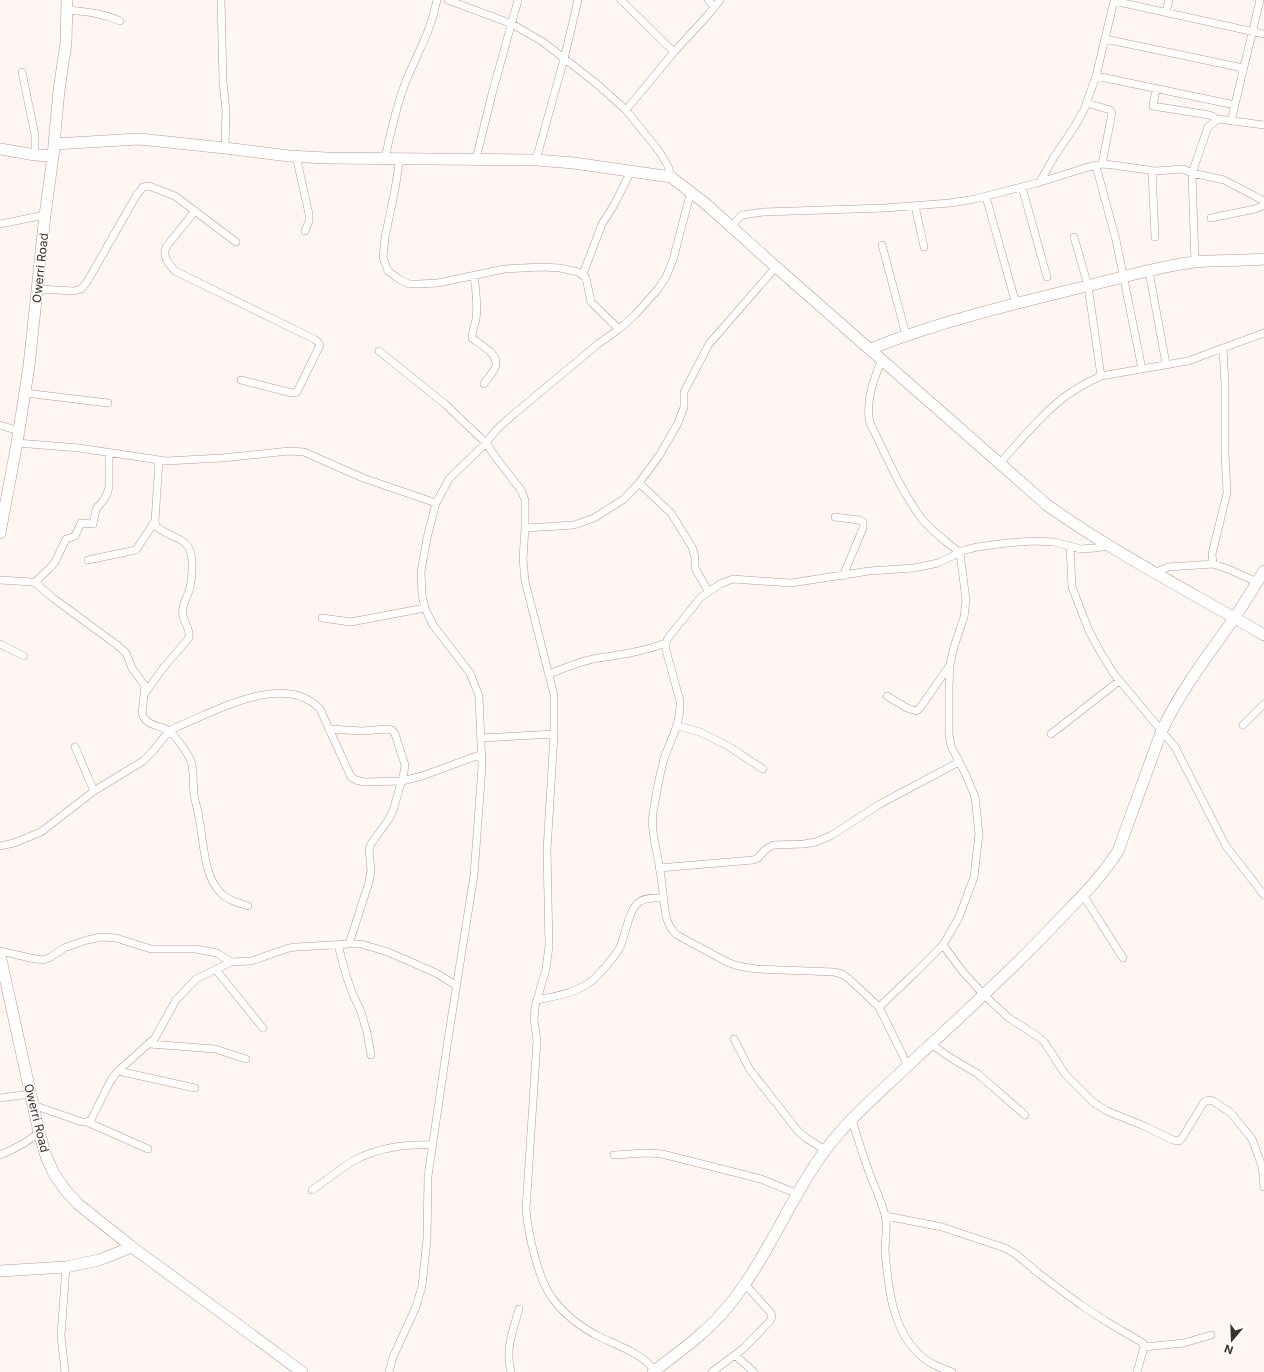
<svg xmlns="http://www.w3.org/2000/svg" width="1264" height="1372" viewBox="0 0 1264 1372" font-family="Inter,sans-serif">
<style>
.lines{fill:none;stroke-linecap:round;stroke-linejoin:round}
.street-casing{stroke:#bc9b8a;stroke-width:8}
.secondary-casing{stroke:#bc9b8a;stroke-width:12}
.street{stroke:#fff;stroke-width:7}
.secondary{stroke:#fff;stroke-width:11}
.labels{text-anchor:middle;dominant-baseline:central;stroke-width:3;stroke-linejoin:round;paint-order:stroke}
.street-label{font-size:12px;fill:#3c2f28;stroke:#fff}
</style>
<rect width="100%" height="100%" fill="#fdf6f3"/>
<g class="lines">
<!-- street casing -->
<g class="street-casing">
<path id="street" d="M221 0 223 82 226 111 225 148
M448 0 512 24 543 42 597 84 626 110 659 151 668 166 671 177
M621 0 674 52
M708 0 714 7
M67 10C86 12 103 13 120 21
M1166 12 1169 0
M1105 39 1243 68
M22 72 35 135V155
M1096 76 1235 105
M1156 89 1153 106 1209 115 1214 117 1215 120
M1087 103 1110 110 1112 113 1102 164
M626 110 674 52 708 15 720 0
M1231 121 1260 0
M296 156 309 214V221L305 231
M385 158C391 132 396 106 406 81 418 52 431 31 437 0
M400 158 395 189 385 238 383 257 388 271 399 279 409 284H419L438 283 504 269 541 267 560 268 578 272 586 278 591 302 619 329
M476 159 492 94 518 0
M536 160 564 59 578 0
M1096 166 1116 240 1142 369
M1152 171 1155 237
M1040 182 1054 157 1075 126 1084 110 1096 76 1114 1 1264 34
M1022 187 1047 277
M986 197 1016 304
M915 206 924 247
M195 211 166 247C162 257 169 264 175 271L314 339 318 342 320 345 297 392 292 393 241 380
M1211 218 1255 209 1264 205
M0 224 45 215
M731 226 742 215 763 212 885 208 950 203 975 199 1037 183 1085 168 1102 164 1113 165 1155 171 1183 169 1192 173 1224 180 1264 201
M1074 237 1088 286 1101 376
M882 245 906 335
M1195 262 1192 173 1208 127 1218 119 1264 125
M1149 271 1166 364
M583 274 602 224 614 205 631 171
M474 276C476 290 478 305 476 319 475 325 472 331 472 338 481 345 501 355 495 368 492 374 487 379 484 384
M38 289 74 291 81 289 87 282 136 196 143 187 149 186 175 196 236 242
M379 351 445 404 486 443 497 459 521 490 525 500V528L523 559 525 581 554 695V734L547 850 549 946 546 969 535 1007 534 1020 537 1040 526 1209C528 1233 538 1280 553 1299 565 1315 582 1328 600 1337 619 1346 643 1354 656 1372
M25 393 108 403
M0 425 19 431
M17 443 79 448 166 461 222 458 289 451 304 452 363 478 436 503
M1000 463C1020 441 1040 416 1063 398 1075 389 1088 382 1101 376L1188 361 1264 333
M639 483 671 513 692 547 695 557V568L708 591
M835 517 859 520 863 522V528L843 576
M525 528 574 525 594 518 624 499 639 483 659 456 678 423 684 407V392L709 344 776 267
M1070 546 1072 587 1089 631 1101 653 1114 674 1175 747 1226 846 1264 895
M88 560 136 550 155 521
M1213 564 1212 554 1227 493 1225 454V383L1223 349
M1155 573 1168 567 1213 564 1228 569 1257 582
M0 580 32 582 37 584 53 598 117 645 126 653 132 668 145 686 142 713C145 726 160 725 169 731 175 735 188 754 191 761 194 771 193 784 194 794 195 802 198 810 199 818 204 841 203 876 221 893 227 900 239 903 248 906
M34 583 50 568 55 562 66 539 75 536 81 523 93 524 96 509 103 501 107 494 109 487V453
M322 618 351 622 425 608
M0 644 24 656
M549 674C563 669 578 662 593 659 618 655 642 652 666 643
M145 693 164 667 189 638C191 626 180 620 183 608 184 601 188 595 190 588 192 576 195 551 185 543 177 536 164 534 156 526L155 521 159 460
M887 696 907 708 916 711 920 708 950 665
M1243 725 1264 704
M678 726 700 732 728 746 763 769
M329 729 363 731 386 729 392 730 395 734 405 765 404 772 393 811 389 819 371 844 369 849 371 870 369 882 349 944
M1051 734 1119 681
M481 738 554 734
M75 747 94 791
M0 846 14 843 41 832 94 791 143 761 153 751 169 731 179 726C218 710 284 672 320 709L351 777 356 780 364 782 402 781 422 776 482 754
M659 868 753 860 758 858 765 850 773 845 804 844 816 842 832 835 880 804 959 762
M1083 895 1123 958
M338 945 346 975 353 995 360 1009 367 1032 371 1055
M943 945 963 972 984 995 1009 1018 1040 1038 1045 1043 1065 1074 1093 1102 1107 1111 1144 1126 1173 1140 1179 1141 1182 1138 1204 1102 1208 1100 1213 1101 1231 1113 1252 1139 1262 1166 1264 1187
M0 951 30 958 43 960 51 957 64 948 87 940 101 937 116 938 151 949H195L217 953 231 962
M216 970 263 1028
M537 1000C555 996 573 994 589 983 596 979 615 956 619 949 626 936 628 910 639 902 646 897 656 898 663 898
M879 1007 914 974 943 945 959 917 974 877 979 834 975 797 966 775 951 746 949 734V686L950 664 954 647 964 617 966 600 960 553C947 542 932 532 921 518 900 489 886 455 870 423 865 402 874 378 882 359
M734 1039 750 1070 798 1131 806 1138 825 1150
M150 1044 215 1049 246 1059
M931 1044 951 1058 978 1074 1025 1115
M908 1066 879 1007 849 979 842 974 834 972 756 969 738 966 727 962 677 935C671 930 668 924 666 916 663 897 662 878 658 859 655 843 651 829 653 813 656 796 659 776 664 759 671 738 681 724 680 701L666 650V643L668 638 701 597 720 584 733 579 791 583 869 571 914 568 938 563 965 550 977 547 1007 543 1034 541 1054 542 1081 549 1095 548 1108 546
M118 1071 195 1088
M0 1098 31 1094
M33 1105 82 1122H87L91 1120 111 1080 118 1071 155 1038 176 1000 196 979 231 962 251 961 289 948 297 947 349 944H361L388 952 436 973 457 986
M852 1120C857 1136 862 1153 868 1169 873 1184 881 1199 885 1215 888 1226 885 1239 885 1251 888 1286 892 1330 920 1355 929 1364 941 1368 952 1372
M87 1122 148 1149
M0 1155C15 1149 27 1143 39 1132
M614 1155 645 1153 662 1154 761 1179 798 1194
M312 1190C326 1181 343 1166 357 1159 381 1147 407 1144 432 1145
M886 1216 942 1227 1005 1248 1017 1255 1038 1273 1081 1305 1107 1322 1143 1343 1144 1347 1137 1372
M1144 1347 1184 1343 1211 1335
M735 1355 754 1372
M65 1372 61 1336 66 1267
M389 1372 393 1357 416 1307 422 1286 427 1239 428 1176 449 1033 474 875 482 767 479 696 470 673 433 625 425 608 422 595 421 572 427 538 436 503 449 479 486 443 497 429 514 414 598 344 619 329 635 315 658 289 666 277 673 260 691 191
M511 1372C505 1348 513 1331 519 1309
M712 1372 744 1348 770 1321 772 1317 771 1313 745 1284"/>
</g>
<!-- secondary casing -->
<g class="secondary-casing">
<path id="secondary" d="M54 144 139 139 225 148 289 156 326 158 536 160 574 163 671 177 706 204 776 267 1047 505C1116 554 1191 592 1264 635
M0 149 35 155 53 156
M870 349C941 321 1017 303 1091 285 1124 277 1161 266 1194 262 1217 260 1241 261 1264 259
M0 533 17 443 29 366 45 215 53 156 59 90 66 43 67 0
M0 955 39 1132 46 1156 54 1174 66 1191 78 1204 132 1247 302 1372
M0 1271 66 1267 99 1260 132 1247
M653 1372C680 1351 709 1331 730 1304 773 1251 795 1183 840 1132 863 1106 889 1084 914 1060 962 1015 1011 971 1056 923 1078 900 1101 878 1118 851L1162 730C1181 690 1208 655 1233 620 1244 604 1254 587 1264 571"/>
</g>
<!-- street -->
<use href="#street" class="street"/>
<!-- secondary -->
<use href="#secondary" class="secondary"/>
</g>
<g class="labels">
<!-- street labels -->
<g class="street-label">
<text transform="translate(40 268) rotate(-84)">Owerri Road</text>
<text transform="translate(37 1118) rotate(76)">Owerri Road</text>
</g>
</g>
<!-- north arrow -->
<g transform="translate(1232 1340) rotate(199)" stroke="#ffffff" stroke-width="3" paint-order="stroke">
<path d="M0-3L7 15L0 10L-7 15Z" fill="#3c2f28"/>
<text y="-6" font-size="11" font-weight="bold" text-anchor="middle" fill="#3c2f28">N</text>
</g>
</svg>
